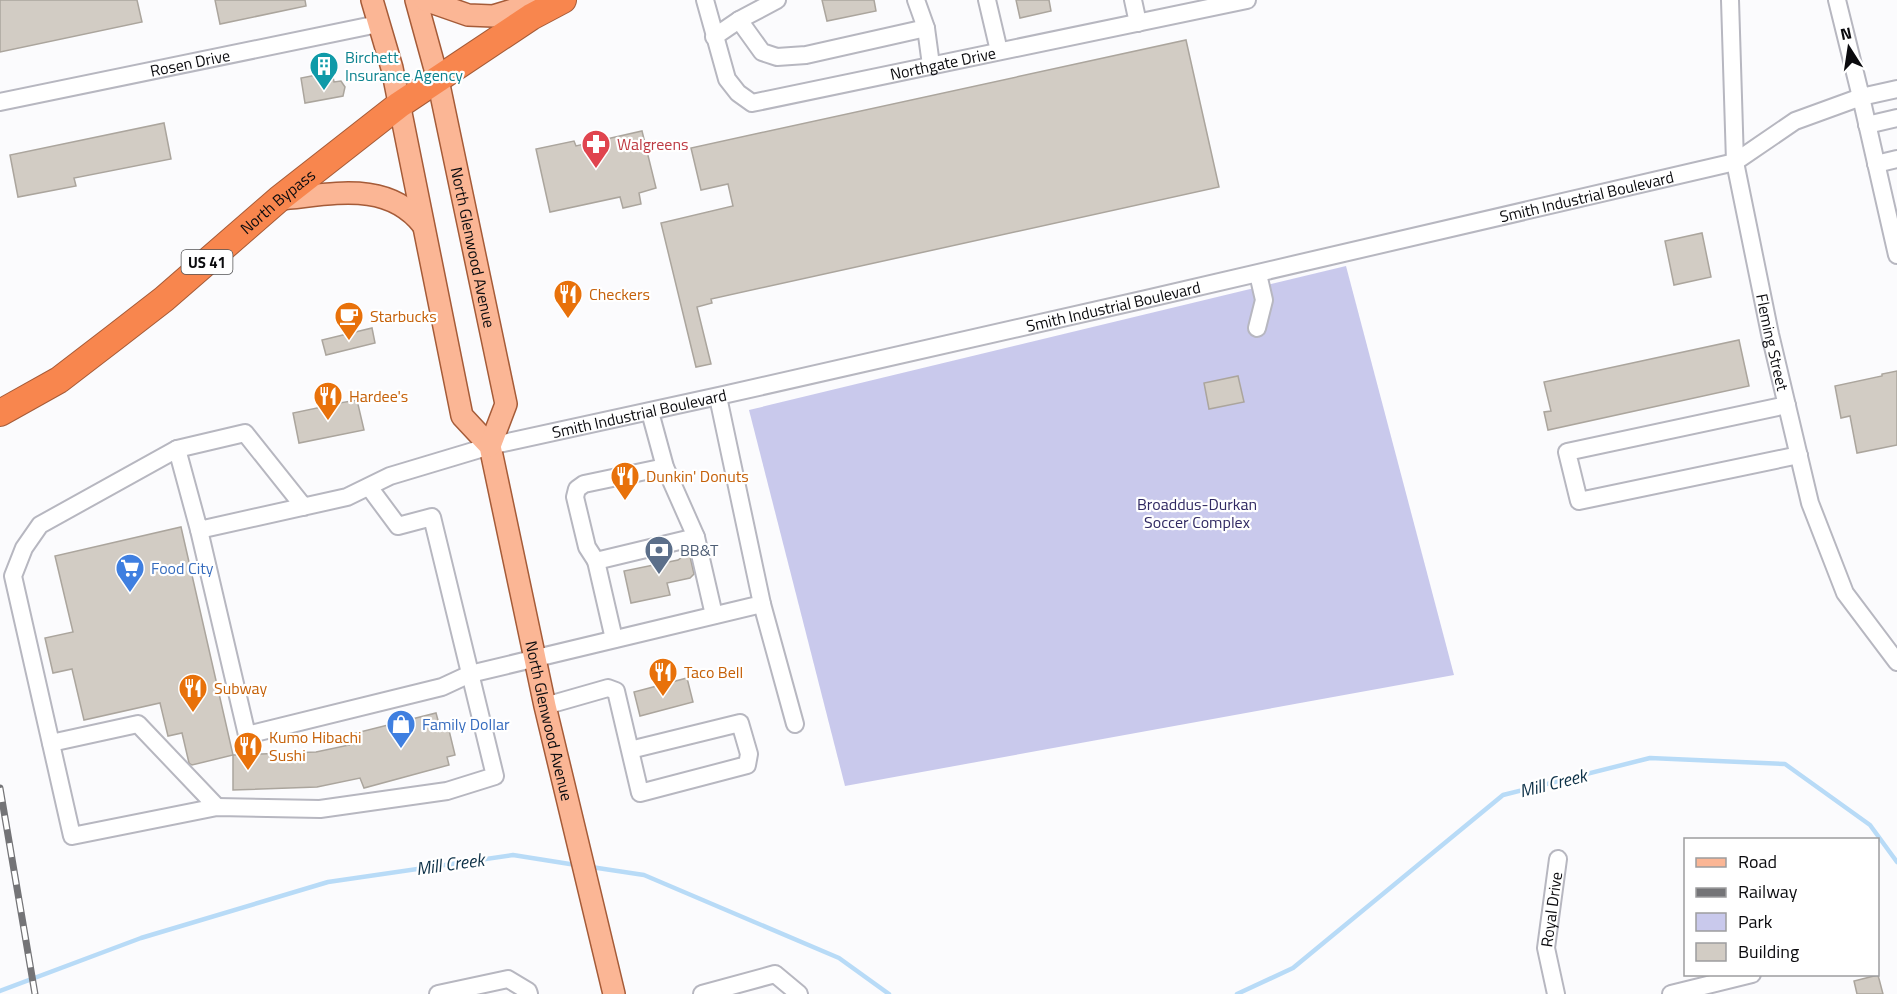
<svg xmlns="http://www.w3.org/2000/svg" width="1897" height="994" viewBox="0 0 1897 994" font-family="'Titillium Web',sans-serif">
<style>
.green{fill:#c9c9ec}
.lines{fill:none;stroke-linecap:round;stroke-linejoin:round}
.stream{stroke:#b8dbf7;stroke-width:4.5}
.building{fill:#d2ccc4;stroke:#aba59d;stroke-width:1.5}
.minor-casing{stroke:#b7b7c0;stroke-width:20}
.major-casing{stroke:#a55b38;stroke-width:24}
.highway-casing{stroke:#a55b38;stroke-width:28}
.minor{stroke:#fff;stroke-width:16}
.major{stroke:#fbb695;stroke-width:21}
.highway{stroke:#f8864e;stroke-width:26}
.rail-casing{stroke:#747477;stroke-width:7}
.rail{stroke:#fff;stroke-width:4.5;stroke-dasharray:14;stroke-linecap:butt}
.labels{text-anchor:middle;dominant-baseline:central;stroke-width:4.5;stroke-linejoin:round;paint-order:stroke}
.shield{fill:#fff;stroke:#545456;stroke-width:1.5}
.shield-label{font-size:15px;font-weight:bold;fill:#0b0b0e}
.culture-label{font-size:16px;fill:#0d838f;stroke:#fff;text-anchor:start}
.street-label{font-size:16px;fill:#0b0b0e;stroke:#fff}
.health-label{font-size:16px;fill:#be3a42;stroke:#fff;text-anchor:start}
.food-label{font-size:16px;fill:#c56008;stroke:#fff;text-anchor:start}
.park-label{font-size:16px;fill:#302962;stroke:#fff}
.service-label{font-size:16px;fill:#4e5e75;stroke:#fff;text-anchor:start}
.shop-label{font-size:16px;fill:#366cbe;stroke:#fff;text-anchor:start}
.water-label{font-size:18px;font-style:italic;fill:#0b2f46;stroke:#fff}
</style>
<rect width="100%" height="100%" fill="#fbfbfd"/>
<!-- green -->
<path class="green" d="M1346 266 1454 675 845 786 749 410Z"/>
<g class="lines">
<!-- stream -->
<path class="stream" d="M591 867 644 875 839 958 889 994
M0 991 141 938 328 882 513 855 576 865
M1237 994 1293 968 1503 795 1650 758 1785 764 1870 825 1897 862"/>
</g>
<!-- building -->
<path class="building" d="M0 0H137L142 22 0 52Z
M215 0H305L306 6 220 24Z
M822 0H874L876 11 827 21Z
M1016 0H1049L1051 11 1020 18Z
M1186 40 1219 187 711 299 712 303 697 307 711 364 696 367 661 223 733 206 728 184 701 190 691 148Z
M332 72 334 82 341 81 345 87 343 96 305 103 301 78Z
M164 123 171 159 74 178 76 186 18 197 10 155Z
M642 131 656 188 639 193 641 204 623 208 620 197 550 212 536 149 574 141 576 146Z
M1702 233 1711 277 1674 285 1665 241Z
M372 328 375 343 326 355 322 340Z
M1739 340 1749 386 1548 430 1544 412 1551 411 1544 382Z
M1897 371V445L1857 453 1850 416 1841 418 1835 386 1882 376V374Z
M1238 376 1244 402 1209 409 1204 383Z
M333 400 334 404 357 400 364 430 299 443 293 413 322 407 321 402Z
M181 527 233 755 192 765 189 763 182 733 168 736 160 703 84 720 72 669 53 673 45 638 73 632 55 556Z
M689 552 694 574 690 578 667 583 670 595 631 603 624 571 678 560Z
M687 678 693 702 640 716 634 692Z
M436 713 439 724 447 722 455 755 447 757 449 765 364 788 360 778 317 787 233 790V755L316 752 354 744 352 734Z
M1878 975 1883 994H1857L1854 981Z"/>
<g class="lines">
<!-- minor casing -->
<g class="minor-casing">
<g id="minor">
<path id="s1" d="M705 0 727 79 738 93 752 103 1247 0"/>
<path d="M916 0 926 28 931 65"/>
<path d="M987 0 999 51"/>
<path d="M1133 0 1138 23"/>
<path id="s2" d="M1730 0 1735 162 1770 334 1810 503 1845 593 1897 662"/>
<path d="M1837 0 1861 97 1897 89"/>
<path d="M739 20 762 52 777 57 806 55 926 28"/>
<path d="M714 37 739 20 777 0"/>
<path id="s3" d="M0 102 378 24"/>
<path d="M1867 125 1897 118"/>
<path d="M1876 164 1897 159"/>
<path d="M1257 328 1264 300 1258 274"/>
<path d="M1787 405 1567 452 1579 501 1799 455"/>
<path d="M650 412 665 467 696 537 714 615"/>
<path d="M177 449 40 525 24 548 13 576 72 836 217 807 320 809 447 791 495 776 432 517 398 526 369 487"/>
<path id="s4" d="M304 507 245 433 177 449 199 530 347 497 390 476 490 446 723 395 1146 299 1735 162 1795 121 1861 97 1897 255"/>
<path d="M199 530 247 735 442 687 470 674 762 604 718 397"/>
<path d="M596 561 587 547 575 497 577 489 584 484 665 467"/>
<path d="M762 604 795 724"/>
<path d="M614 639 596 561 696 537"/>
<path d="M545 706 608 688 616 691 640 793 747 765 749 754 740 723 630 750"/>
<path d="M51 743 138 724 217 807"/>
<path d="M438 994 508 979 528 991 529 994"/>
<path d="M702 994 775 974 799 994"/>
<path id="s5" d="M1556 994 1546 948 1558 859"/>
<path d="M1671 994 1752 974"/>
</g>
</g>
<!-- major casing -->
<g class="major-casing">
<g id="major">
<path id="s6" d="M372 0 392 68 462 416 490 446 545 706 614 994"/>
<path id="s7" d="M416 0 438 80 506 404 490 446"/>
<path d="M425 0 468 15 493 16 546 0"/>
<path d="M279 199C330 195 387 179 423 225"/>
</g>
</g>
<!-- highway casing -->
<g class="highway-casing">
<g id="highway">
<path id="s8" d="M0 413 59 380 115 337 164 299 279 199 399 105 531 17 563 0"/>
</g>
</g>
<!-- minor -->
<use href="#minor" class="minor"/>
<!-- major -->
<use href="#major" class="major"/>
<!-- highway -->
<use href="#highway" class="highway"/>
<!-- rail casing -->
<g class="rail-casing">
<path id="rail" d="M0 788 35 994"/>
</g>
<!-- rail -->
<use href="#rail" class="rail"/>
</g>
<!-- icons -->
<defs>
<g id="building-pin" transform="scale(1.5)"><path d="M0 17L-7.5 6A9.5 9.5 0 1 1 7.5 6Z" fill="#0f9aa8" stroke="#fff"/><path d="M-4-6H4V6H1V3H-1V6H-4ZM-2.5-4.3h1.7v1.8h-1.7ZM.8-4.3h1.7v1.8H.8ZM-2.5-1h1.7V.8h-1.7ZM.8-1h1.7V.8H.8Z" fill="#fff"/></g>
<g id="pharmacy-pin" transform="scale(1.5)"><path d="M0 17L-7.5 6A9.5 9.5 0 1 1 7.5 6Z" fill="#e0444e" stroke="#fff"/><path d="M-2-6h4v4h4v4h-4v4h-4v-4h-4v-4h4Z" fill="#fff"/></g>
<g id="restaurant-pin" transform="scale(1.5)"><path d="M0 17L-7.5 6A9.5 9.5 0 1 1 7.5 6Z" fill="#e8710a" stroke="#fff"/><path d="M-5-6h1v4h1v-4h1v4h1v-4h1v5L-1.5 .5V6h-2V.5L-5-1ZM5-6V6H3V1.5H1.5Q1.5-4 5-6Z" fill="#fff"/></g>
<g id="cafe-pin" transform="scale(1.5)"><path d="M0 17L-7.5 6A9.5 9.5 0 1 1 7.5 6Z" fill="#e8710a" stroke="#fff"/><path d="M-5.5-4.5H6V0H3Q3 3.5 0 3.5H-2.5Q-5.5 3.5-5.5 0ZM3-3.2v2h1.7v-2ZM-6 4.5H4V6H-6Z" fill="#fff"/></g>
<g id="bank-pin" transform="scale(1.5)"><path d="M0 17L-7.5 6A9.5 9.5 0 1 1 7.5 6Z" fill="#5c6f8a" stroke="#fff"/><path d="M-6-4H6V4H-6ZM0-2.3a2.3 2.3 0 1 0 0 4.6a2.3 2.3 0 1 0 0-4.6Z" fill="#fff"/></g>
<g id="supermarket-pin" transform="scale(1.5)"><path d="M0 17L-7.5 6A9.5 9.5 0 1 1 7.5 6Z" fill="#3f7fe0" stroke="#fff"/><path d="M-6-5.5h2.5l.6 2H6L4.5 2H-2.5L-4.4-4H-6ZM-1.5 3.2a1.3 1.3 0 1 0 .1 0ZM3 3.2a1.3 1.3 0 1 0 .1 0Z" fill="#fff"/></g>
<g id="shop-pin" transform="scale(1.5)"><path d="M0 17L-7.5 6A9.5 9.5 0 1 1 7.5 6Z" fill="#3f7fe0" stroke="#fff"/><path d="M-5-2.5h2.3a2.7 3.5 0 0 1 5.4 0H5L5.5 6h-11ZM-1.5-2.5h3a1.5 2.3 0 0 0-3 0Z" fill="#fff"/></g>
</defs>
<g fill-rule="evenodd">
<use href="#building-pin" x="324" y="66"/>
<use href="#pharmacy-pin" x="596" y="144"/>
<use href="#restaurant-pin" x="568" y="294"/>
<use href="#cafe-pin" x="349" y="316"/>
<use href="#restaurant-pin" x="328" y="396"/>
<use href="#restaurant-pin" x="625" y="476"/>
<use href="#bank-pin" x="659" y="550"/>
<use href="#supermarket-pin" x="130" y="568"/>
<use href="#restaurant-pin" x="663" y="672"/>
<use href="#restaurant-pin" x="193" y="688"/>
<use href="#shop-pin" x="401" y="724"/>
<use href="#restaurant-pin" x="248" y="746"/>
</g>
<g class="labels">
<!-- shield labels -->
<rect class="shield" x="181.5" y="250" width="51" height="24" rx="4.5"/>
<g class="shield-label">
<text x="207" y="262">US 41</text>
</g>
<!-- culture labels -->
<g class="culture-label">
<text x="345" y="57">Birchett<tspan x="345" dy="18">Insurance Agency</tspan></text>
</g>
<!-- street labels -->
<g class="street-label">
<text stroke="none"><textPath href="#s3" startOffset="194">Rosen Drive</textPath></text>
<text stroke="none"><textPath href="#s1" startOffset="312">Northgate Drive</textPath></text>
<text stroke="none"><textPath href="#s4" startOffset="1677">Smith Industrial Boulevard</textPath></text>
<text stroke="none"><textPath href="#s8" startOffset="350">North Bypass</textPath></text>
<text stroke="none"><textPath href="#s7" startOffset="254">North Glenwood Avenue</textPath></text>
<text stroke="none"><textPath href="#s4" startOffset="1191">Smith Industrial Boulevard</textPath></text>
<text stroke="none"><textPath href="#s2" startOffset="346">Fleming Street</textPath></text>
<text stroke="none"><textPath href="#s4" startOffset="705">Smith Industrial Boulevard</textPath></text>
<text stroke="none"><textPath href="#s6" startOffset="748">North Glenwood Avenue</textPath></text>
<text stroke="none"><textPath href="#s5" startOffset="86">Royal Drive</textPath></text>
</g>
<!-- health labels -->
<g class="health-label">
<text x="617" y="144">Walgreens</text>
</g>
<!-- food labels -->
<g class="food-label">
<text x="589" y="294">Checkers</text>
<text x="370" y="316">Starbucks</text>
<text x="349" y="396">Hardee's</text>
<text x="646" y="476">Dunkin' Donuts</text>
<text x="684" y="672">Taco Bell</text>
<text x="214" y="688">Subway</text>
<text x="269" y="737">Kumo Hibachi<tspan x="269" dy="18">Sushi</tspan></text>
</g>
<!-- park labels -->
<g class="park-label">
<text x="1197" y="504">Broaddus-Durkan<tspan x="1197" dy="18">Soccer Complex</tspan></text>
</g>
<!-- service labels -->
<g class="service-label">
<text x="680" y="550">BB&amp;T</text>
</g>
<!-- shop labels -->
<g class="shop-label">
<text x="151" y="568">Food City</text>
<text x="422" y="724">Family Dollar</text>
</g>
<!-- water labels -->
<g class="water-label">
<text transform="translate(1553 783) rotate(-14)">Mill Creek</text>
<text transform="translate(450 864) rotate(-8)">Mill Creek</text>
</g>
</g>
<!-- legend -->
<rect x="1684" y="838" width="195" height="138" fill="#ffffff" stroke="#9d9d9f" stroke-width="1.5"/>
<rect x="1696" y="858" width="30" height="9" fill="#fbb695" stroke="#9d9d9f" stroke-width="1.5"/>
<text x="1738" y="868" font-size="18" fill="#0b0b0e">Road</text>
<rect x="1696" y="888" width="30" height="9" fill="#747477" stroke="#9d9d9f" stroke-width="1.5"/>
<text x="1738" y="898" font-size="18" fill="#0b0b0e">Railway</text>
<rect x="1696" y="913" width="30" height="18" fill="#c9c9ec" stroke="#9d9d9f" stroke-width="1.5"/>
<text x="1738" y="928" font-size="18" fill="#0b0b0e">Park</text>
<rect x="1696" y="943" width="30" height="18" fill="#d2ccc4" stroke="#9d9d9f" stroke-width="1.5"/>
<text x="1738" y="958" font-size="18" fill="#0b0b0e">Building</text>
<!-- north arrow -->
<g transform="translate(1849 48) rotate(348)" stroke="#ffffff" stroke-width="4.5" paint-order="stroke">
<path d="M0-4.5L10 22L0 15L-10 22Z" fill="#0b0b0e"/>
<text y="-9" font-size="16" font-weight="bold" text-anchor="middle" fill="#0b0b0e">N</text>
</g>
</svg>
